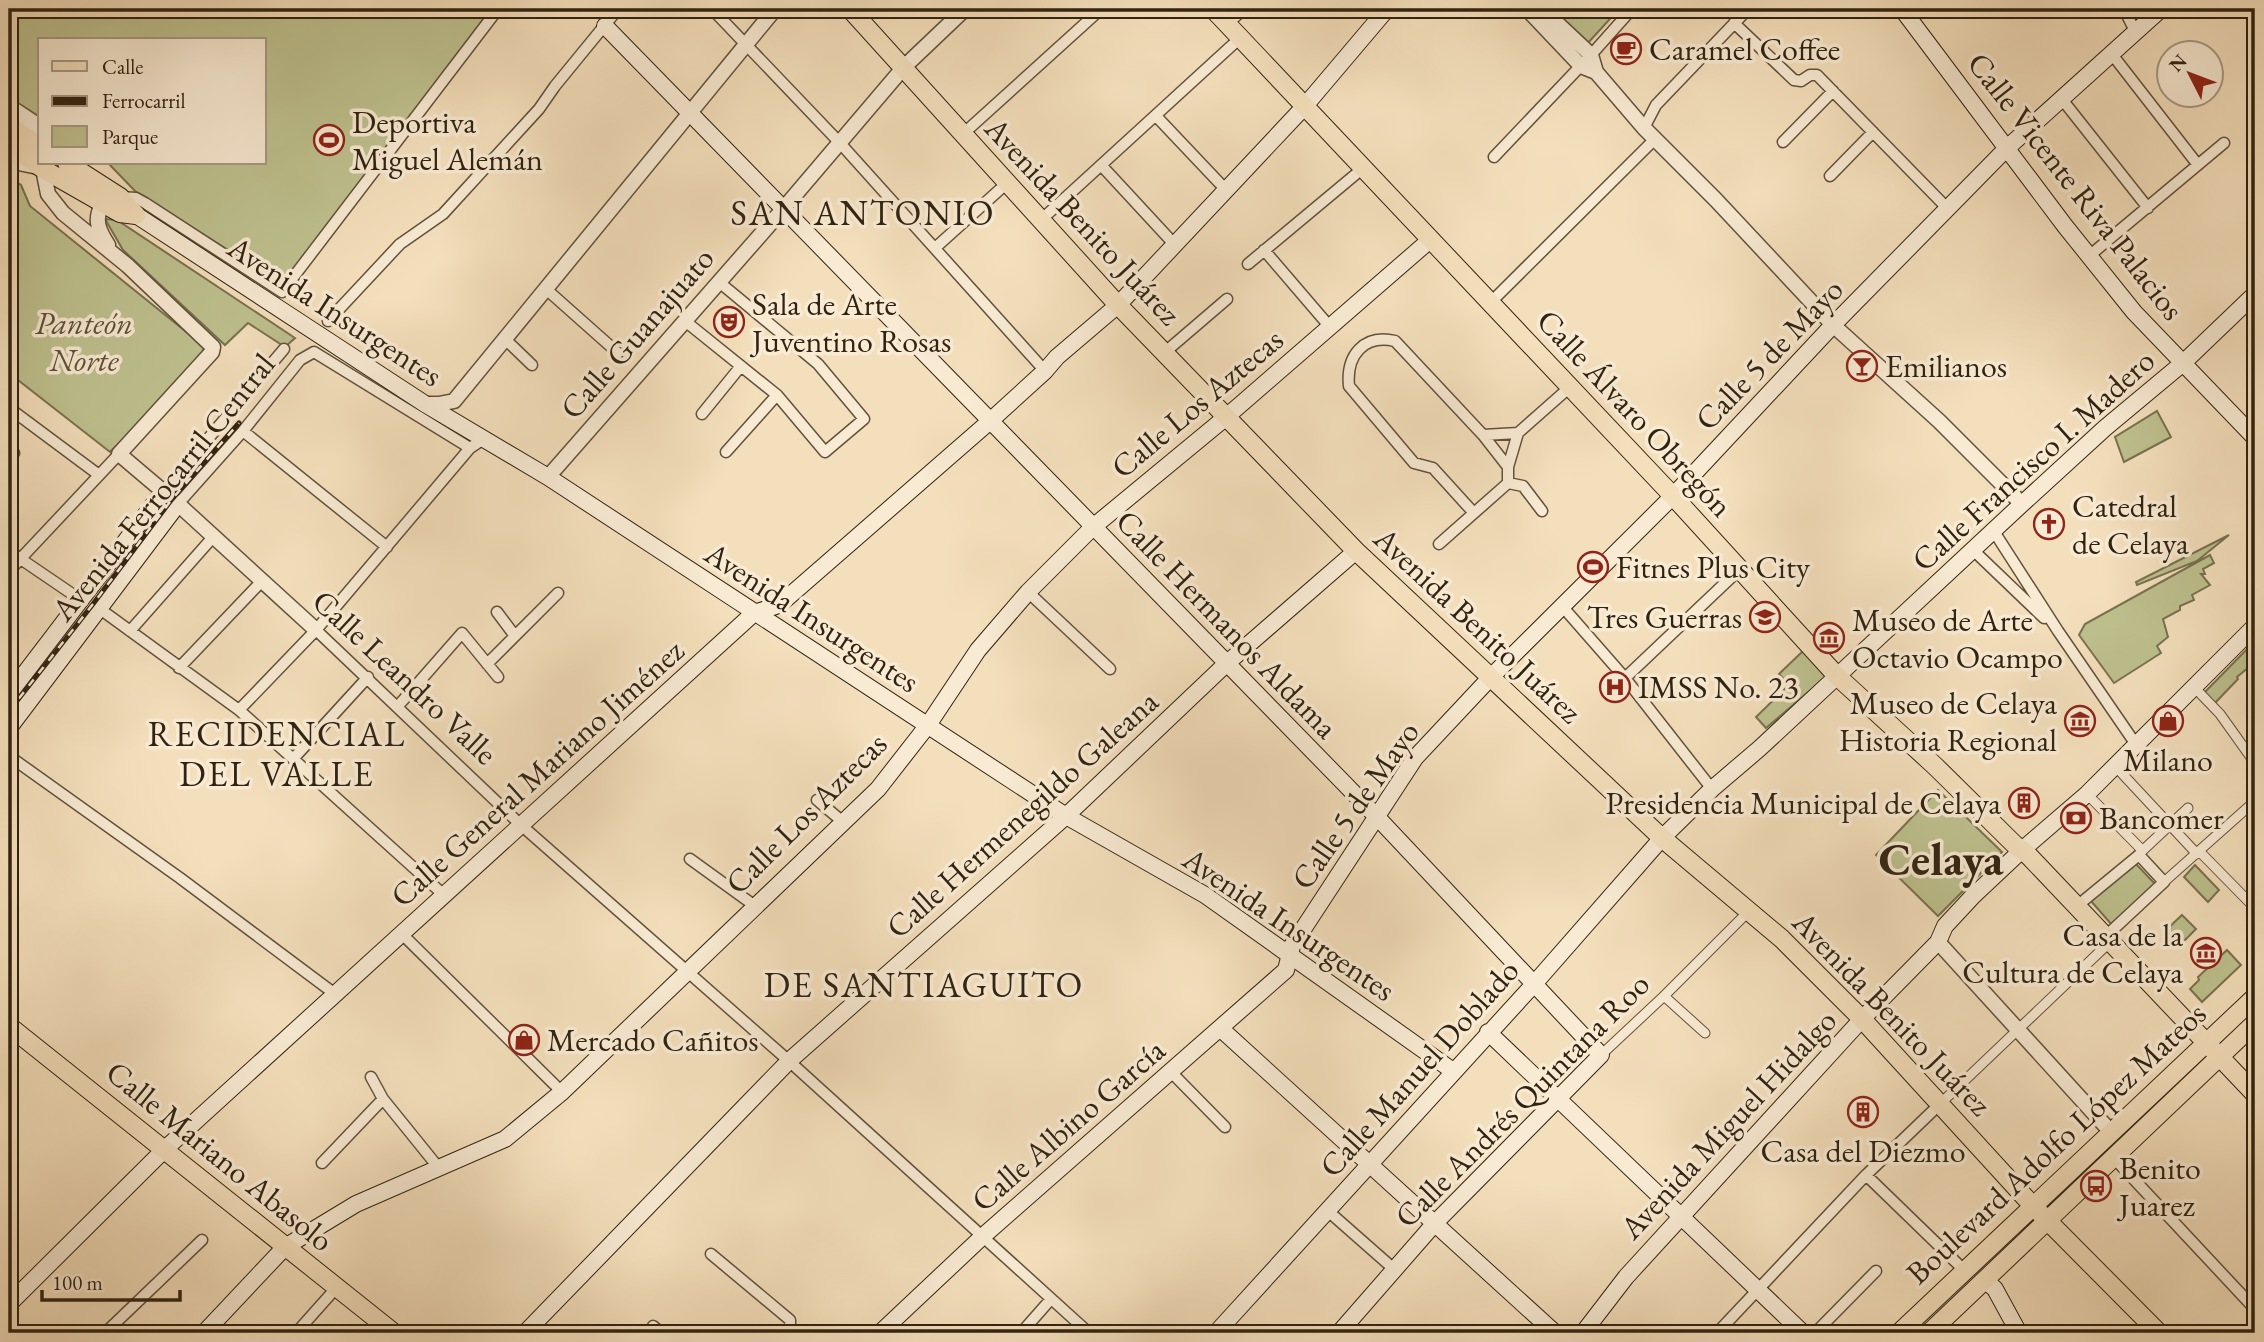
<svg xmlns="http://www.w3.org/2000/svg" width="2264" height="1342" viewBox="0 0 2264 1342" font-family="'EB Garamond',serif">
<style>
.green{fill:#bec18f;stroke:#787250;stroke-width:2}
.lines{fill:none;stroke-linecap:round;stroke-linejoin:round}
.pedestrian-casing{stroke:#62523c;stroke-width:11}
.minor-casing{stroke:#62523c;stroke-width:13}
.tertiary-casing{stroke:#62523c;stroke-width:17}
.secondary-casing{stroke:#312311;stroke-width:18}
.primary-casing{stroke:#312311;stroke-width:20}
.pedestrian{stroke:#f8ead3;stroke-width:9}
.minor{stroke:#f8ead3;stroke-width:10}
.tertiary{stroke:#f8ead3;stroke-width:14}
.secondary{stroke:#f8ead3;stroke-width:16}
.primary{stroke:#f4dfbc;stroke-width:18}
.rail-casing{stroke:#312311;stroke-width:5}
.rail{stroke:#f8ead3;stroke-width:2.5;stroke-dasharray:8;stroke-linecap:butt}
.labels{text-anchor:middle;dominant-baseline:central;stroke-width:7;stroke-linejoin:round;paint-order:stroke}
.poi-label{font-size:32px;fill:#312311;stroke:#f8ead3;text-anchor:start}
.street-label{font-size:32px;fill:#312311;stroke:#f8ead3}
.park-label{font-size:32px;font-style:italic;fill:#5b5237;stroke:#f8ead3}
.quarter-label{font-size:35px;letter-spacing:2px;fill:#312311;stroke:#f8ead3}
.town-label{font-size:46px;font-weight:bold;fill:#312311;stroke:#f8ead3}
</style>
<rect width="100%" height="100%" fill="#f4dfbc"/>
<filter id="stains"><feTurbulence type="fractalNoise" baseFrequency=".00286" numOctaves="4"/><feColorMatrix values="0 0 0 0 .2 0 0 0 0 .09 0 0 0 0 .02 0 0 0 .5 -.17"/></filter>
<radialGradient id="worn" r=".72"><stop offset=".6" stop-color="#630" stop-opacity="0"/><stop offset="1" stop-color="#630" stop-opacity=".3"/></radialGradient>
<!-- green -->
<path class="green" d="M9 9H491L283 285 135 191 108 163H264V40H40V117L9 97Z
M1549 9H1619L1587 44Z
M9 177 21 185 30 206 205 347 191 372 110 452 9 373Z
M105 219 117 220 295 338 285 347 248 323 225 345 123 250Z
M2157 411 2171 437 2124 462 2115 437Z
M2229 535 2197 561 2137 585 2136 582Z
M2210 555 2214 563 2203 569 2205 574H2201L2210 585 2192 595 2194 600 2180 606V610L2163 619 2168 637 2157 646 2161 653 2114 683 2079 635 2085 624Z
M2255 641V662L2237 677 2238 679 2214 704 2203 694Z
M1804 650 1826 677 1766 728 1756 717 1789 685 1779 674Z
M1938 790 2002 852 1938 916 1876 855Z
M2135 863 2156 885 2112 925 2091 901Z
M2195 865 2219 890 2208 902 2184 877Z
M2182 915 2196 929 2179 946 2165 931Z
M2227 950 2241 965 2202 1002 2190 989 2199 980 2198 977Z"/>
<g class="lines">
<!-- pedestrian casing -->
<g class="pedestrian-casing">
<path id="pedestrian" d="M9 103 39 123
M2194 687 2220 714 2255 763
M2115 766 2197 854
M2087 794 2142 850
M2200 852 2255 908
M2140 853 2188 808
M2164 882 2255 801
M1664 996 1705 1033
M1601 1055 1664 996 1749 911
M1941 1103 2110 942"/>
</g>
<!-- minor casing -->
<g class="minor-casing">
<path id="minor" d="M712 9 840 143 1045 371
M2124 9 2135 31
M1734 23 1794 80 1801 81 1810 75H1817L1949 210
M1227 24 1244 9
M2111 53 2198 165
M2061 98 2148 208
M1156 116 1227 191
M1644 128 1656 105 1748 9
M963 134 1101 9
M1783 142 1833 91
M1494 157 1591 55 1632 9
M1101 165 1175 245
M1830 176 1873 132
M120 197 136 198 145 203 282 292 498 9
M1041 220 1240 38
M935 248 1007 183
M1264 250 1330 327
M2089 256 2224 143
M1248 264 1362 169
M546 289 618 353
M1490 303 1655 139
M328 321 400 244 443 214 539 109 555 86 618 9
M685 321 777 395 825 452 864 419 818 364 719 282
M505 339 532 365
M1164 353 1227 299
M9 408 99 475
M702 414 741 366
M243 431 387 547
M1483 435 1518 433
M726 452 777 395
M9 459 14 453
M1508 467 1518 433 1570 387
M163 492 284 349
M178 504 243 431 300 360 314 352 470 448
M1473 512 1433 468 1414 463 1349 386C1346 355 1364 334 1395 341L1483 435 1508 467V483L1523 486 1542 511
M1993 530 2058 631 2137 746
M1439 544 1508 483
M1973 550 2044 618
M9 551 81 600
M9 571 119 454
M1028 592 1110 669
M1562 606 1625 678 1712 789
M100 609 239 710 445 896
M497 612 515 636
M316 630 521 825 789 1061 1089 1333
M130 631 213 537
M487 664 558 593
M179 668 261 582
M1625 678 1740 569
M398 706 462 633 498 677
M239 710 316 630 470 448 485 438
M9 756 180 878 335 994
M293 759 368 677
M817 800 843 822
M690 859 755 906
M2077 906 2139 855 2164 882 2106 936
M402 934 562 1092
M1171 1072 1225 1127
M371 1077 383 1099 438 1167
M2113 1157 2255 1309
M322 1163 383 1099
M1866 1175 1964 1270
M1328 1211 1395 1270
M711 1254 790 1320V1333
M653 1326 661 1333
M105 1333 202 1240
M296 1333 337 1287
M1021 1333 1051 1299
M1717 1333 1866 1175 1941 1103
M1815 1333 1876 1271"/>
</g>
<!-- tertiary casing -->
<g class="tertiary-casing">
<path id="tertiary" d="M1527 9 1581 66 1596 72
M1542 9 1591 55 1596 72 1644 128 1716 200 1833 325 1939 421 2022 504
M9 112 40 132
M9 161 38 167
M43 169 48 194 63 213 128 266 213 347 212 352 119 454 178 504 316 630
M103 204C93 219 99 231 108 245
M425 404H439L454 401 775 9
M548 477 784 208 904 67 965 9
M1938 942 2111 1132"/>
</g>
<!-- secondary casing -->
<g class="secondary-casing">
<path id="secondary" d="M1902 9 2065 226 2134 312 2255 438
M605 26 1377 817 1601 1055 1435 1223 1339 1333
M136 215 425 404 548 477 1066 816 1205 895 1453 1071
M9 694 163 492
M9 728 178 504
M1221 1029 1555 1333
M1488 1032 1803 1333
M1985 1280 1995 1289 2019 1333
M9 1304 165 1149 754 613 779 605 989 422 1045 371 1057 357 1118 305 1304 107 1387 9
M204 1333 285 1247 356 1204 505 1139 562 1092 878 789 928 725 978 650 1028 592 1093 527 1225 418 1430 240
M525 1333 789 1061 1066 816 1226 664 1356 551
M880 1333 982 1237 1286 970 1292 946 1415 758 1490 678 1673 496 1833 325 2007 148 2161 9
M1216 1333 1534 984 1662 838 1712 789 1760 748 2022 504 2105 428 2183 363 2255 294
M1583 1333 1626 1277 1862 1019 1938 942 1945 926 1972 897 2022 850 2087 794 2255 626"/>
</g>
<!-- primary casing -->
<g class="primary-casing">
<path id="primary" d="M850 9 1118 305 1356 551 1662 838 1782 939 1862 1019 2032 1205 2159 1333
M1213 9 1673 496 1837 676 1935 766 2015 845 2028 855 2255 1094
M9 126 40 146
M9 145 43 169 120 213 136 215
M67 163 120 197 136 215
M9 1026 394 1333
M1899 1333 2255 997
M1929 1333 2255 1023"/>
</g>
<!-- pedestrian -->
<use href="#pedestrian" class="pedestrian"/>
<!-- minor -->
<use href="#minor" class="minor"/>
<!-- tertiary -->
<use href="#tertiary" class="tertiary"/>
<!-- secondary -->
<use href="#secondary" class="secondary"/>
<!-- primary -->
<use href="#primary" class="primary"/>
<!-- rail casing -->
<g class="rail-casing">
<path id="rail" d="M9 711 93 604 172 499 239 423"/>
</g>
<!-- rail -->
<use href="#rail" class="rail"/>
</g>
<!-- icons -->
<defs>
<g id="cafe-ring" transform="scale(1.575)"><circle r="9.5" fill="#f8ead3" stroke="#8f2418" stroke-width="1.5"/><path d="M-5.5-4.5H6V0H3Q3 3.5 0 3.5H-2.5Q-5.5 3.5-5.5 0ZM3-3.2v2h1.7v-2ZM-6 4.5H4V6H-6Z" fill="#8f2418"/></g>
<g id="stadium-ring" transform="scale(1.575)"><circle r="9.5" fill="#f8ead3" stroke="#8f2418" stroke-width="1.5"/><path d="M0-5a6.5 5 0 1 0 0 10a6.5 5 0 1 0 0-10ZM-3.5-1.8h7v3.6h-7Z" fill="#8f2418"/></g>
<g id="theatre-ring" transform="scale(1.575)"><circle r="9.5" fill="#f8ead3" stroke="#8f2418" stroke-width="1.5"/><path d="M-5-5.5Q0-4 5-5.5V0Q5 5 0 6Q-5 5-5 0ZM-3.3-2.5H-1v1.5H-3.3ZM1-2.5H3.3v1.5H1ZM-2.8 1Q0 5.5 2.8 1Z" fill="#8f2418"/></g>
<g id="bar-ring" transform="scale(1.575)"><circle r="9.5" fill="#f8ead3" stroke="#8f2418" stroke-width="1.5"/><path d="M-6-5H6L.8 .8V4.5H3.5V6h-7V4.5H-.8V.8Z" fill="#8f2418"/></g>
<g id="church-ring" transform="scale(1.575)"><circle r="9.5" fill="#f8ead3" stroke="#8f2418" stroke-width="1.5"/><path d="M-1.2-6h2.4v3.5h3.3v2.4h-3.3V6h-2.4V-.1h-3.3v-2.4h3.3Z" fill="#8f2418"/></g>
<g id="school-ring" transform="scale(1.575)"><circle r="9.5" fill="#f8ead3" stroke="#8f2418" stroke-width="1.5"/><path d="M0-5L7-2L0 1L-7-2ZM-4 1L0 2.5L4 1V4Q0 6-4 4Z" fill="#8f2418"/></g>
<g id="museum-ring" transform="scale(1.575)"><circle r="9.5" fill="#f8ead3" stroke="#8f2418" stroke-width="1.5"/><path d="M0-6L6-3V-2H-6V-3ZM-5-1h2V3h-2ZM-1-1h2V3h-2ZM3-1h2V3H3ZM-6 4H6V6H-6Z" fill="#8f2418"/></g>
<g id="hospital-ring" transform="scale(1.575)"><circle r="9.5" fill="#f8ead3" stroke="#8f2418" stroke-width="1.5"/><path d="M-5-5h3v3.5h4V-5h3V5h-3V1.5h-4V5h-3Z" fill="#8f2418"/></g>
<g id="shop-ring" transform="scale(1.575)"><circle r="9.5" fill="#f8ead3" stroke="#8f2418" stroke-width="1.5"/><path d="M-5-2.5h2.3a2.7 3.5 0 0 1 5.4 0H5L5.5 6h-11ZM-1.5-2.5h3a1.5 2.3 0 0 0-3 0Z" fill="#8f2418"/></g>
<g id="building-ring" transform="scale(1.575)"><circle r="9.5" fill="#f8ead3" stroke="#8f2418" stroke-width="1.5"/><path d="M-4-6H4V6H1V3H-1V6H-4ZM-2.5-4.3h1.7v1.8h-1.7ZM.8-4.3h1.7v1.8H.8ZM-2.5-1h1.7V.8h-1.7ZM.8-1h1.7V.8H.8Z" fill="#8f2418"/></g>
<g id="bank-ring" transform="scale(1.575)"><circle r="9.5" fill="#f8ead3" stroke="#8f2418" stroke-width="1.5"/><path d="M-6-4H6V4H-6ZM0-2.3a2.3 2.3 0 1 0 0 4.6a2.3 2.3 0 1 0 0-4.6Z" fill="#8f2418"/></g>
<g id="bus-ring" transform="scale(1.575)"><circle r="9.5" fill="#f8ead3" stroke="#8f2418" stroke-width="1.5"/><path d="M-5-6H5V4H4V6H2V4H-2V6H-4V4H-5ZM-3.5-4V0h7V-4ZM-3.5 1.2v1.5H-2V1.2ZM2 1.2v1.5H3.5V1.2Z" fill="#8f2418"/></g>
</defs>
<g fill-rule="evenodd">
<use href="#cafe-ring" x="1626" y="49"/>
<use href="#stadium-ring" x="329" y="140"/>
<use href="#theatre-ring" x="729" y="322"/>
<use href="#bar-ring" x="1862" y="366"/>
<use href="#church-ring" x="2049" y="524"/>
<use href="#stadium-ring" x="1593" y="567"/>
<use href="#school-ring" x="1765" y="617"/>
<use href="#museum-ring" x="1829" y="638"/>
<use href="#hospital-ring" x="1615" y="687"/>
<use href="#museum-ring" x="2080" y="721"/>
<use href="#shop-ring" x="2168" y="721"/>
<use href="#building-ring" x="2024" y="803"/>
<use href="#bank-ring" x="2076" y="818"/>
<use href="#museum-ring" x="2206" y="953"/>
<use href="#shop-ring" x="524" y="1040"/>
<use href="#building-ring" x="1863" y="1112"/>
<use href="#bus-ring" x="2096" y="1186"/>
</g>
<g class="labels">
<!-- poi labels -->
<g class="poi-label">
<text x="1649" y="49">Caramel Coffee</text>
<text x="352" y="122">Deportiva<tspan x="352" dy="37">Miguel Alemán</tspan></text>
<text x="752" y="304">Sala de Arte<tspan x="752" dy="37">Juventino Rosas</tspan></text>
<text x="1885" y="366">Emilianos</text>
<text x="2072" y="506">Catedral<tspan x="2072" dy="37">de Celaya</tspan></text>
<text x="1616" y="567">Fitnes Plus City</text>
<text x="1742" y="617" text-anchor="end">Tres Guerras</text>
<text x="1852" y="620">Museo de Arte<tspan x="1852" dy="37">Octavio Ocampo</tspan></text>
<text x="1638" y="687">IMSS No. 23</text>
<text x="2057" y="703" text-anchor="end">Museo de Celaya<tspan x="2057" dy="37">Historia Regional</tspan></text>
<text x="2168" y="760" text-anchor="middle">Milano</text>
<text x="2001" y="803" text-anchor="end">Presidencia Municipal de Celaya</text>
<text x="2099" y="818">Bancomer</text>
<text x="2183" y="935" text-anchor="end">Casa de la<tspan x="2183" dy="37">Cultura de Celaya</tspan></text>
<text x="547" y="1040">Mercado Cañitos</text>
<text x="1863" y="1151" text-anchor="middle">Casa del Diezmo</text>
<text x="2119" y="1168">Benito<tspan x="2119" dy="37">Juarez</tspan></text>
</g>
<!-- street labels -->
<g class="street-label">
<text transform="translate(2076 186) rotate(52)">Calle Vicente Riva Palacios</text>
<text transform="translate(1083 221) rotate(47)">Avenida Benito Juárez</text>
<text transform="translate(335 311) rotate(33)">Avenida Insurgentes</text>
<text transform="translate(637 333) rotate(-49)">Calle Guanajuato</text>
<text transform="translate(1769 354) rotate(-46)">Calle 5 de Mayo</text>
<text transform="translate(1197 403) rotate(-40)">Calle Los Aztecas</text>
<text transform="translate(1635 413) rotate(47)">Calle Álvaro Obregón</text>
<text transform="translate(2033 460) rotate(-42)">Calle Francisco I. Madero</text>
<text transform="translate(163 487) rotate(-51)">Avenida Ferrocarril Central</text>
<text transform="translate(812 617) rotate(33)">Avenida Insurgentes</text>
<text transform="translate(1227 624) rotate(46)">Calle Hermanos Aldama</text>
<text transform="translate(1478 625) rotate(43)">Avenida Benito Juárez</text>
<text transform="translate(405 677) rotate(43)">Calle Leandro Valle</text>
<text transform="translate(537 773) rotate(-42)">Calle General Mariano Jiménez</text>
<text transform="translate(1355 805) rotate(-55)">Calle 5 de Mayo</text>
<text transform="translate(806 813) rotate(-45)">Calle Los Aztecas</text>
<text transform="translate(1022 814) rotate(-42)">Calle Hermenegildo Galeana</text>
<text transform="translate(1289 924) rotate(34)">Avenida Insurgentes</text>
<text transform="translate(1892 1013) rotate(46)">Avenida Benito Juárez</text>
<text transform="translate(1419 1068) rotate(-48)">Calle Manuel Doblado</text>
<text transform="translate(1522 1100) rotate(-45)">Calle Andrés Quintana Roo</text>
<text transform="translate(1728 1124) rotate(-47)">Avenida Miguel Hidalgo</text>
<text transform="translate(1068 1125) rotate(-41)">Calle Albino García</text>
<text transform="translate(2056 1143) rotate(-43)">Boulevard Adolfo López Mateos</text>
<text transform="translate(220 1156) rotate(39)">Calle Mariano Abasolo</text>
</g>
<!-- park labels -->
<g class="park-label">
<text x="84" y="323">Panteón<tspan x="84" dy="37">Norte</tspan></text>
</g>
<!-- quarter labels -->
<g class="quarter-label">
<text x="863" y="212">SAN ANTONIO</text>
<text x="277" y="733">RECIDENCIAL<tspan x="277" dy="40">DEL VALLE</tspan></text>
<text x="924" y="984">DE SANTIAGUITO</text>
</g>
<!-- town labels -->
<g class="town-label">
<text x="1941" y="859">Celaya</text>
</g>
</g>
<!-- margin -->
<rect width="2264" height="1342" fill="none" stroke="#f4dfbc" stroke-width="35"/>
<rect x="10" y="10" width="2243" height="1321" fill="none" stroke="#312311" stroke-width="3.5"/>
<rect x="18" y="18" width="2229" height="1307" fill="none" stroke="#312311" stroke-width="2"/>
<!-- legend -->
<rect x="38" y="38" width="228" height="126" fill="#f8ead3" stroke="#a89a85" stroke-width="2"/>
<rect x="52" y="61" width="35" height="10" fill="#f4dfbc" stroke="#a89a85" stroke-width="2"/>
<text x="102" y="74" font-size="21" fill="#312311">Calle</text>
<rect x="52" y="96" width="35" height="10" fill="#312311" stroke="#a89a85" stroke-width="2"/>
<text x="102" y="108" font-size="21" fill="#312311">Ferrocarril</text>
<rect x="52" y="126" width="35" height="21" fill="#bec18f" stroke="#a89a85" stroke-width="2"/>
<text x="102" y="144" font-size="21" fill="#312311">Parque</text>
<!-- north arrow -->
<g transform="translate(2190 74) rotate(312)"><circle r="33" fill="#f8ead3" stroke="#a89a85" stroke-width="2"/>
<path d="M0-5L12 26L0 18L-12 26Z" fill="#8f2418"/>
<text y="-10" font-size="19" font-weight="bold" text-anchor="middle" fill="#312311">N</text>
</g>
<!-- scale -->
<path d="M42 1290v10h138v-10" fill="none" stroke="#312311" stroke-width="3.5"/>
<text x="52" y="1290" font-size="21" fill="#312311" stroke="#f8ead3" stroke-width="5" paint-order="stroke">100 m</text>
<rect width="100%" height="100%" filter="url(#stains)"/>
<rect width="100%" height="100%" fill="url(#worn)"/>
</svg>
